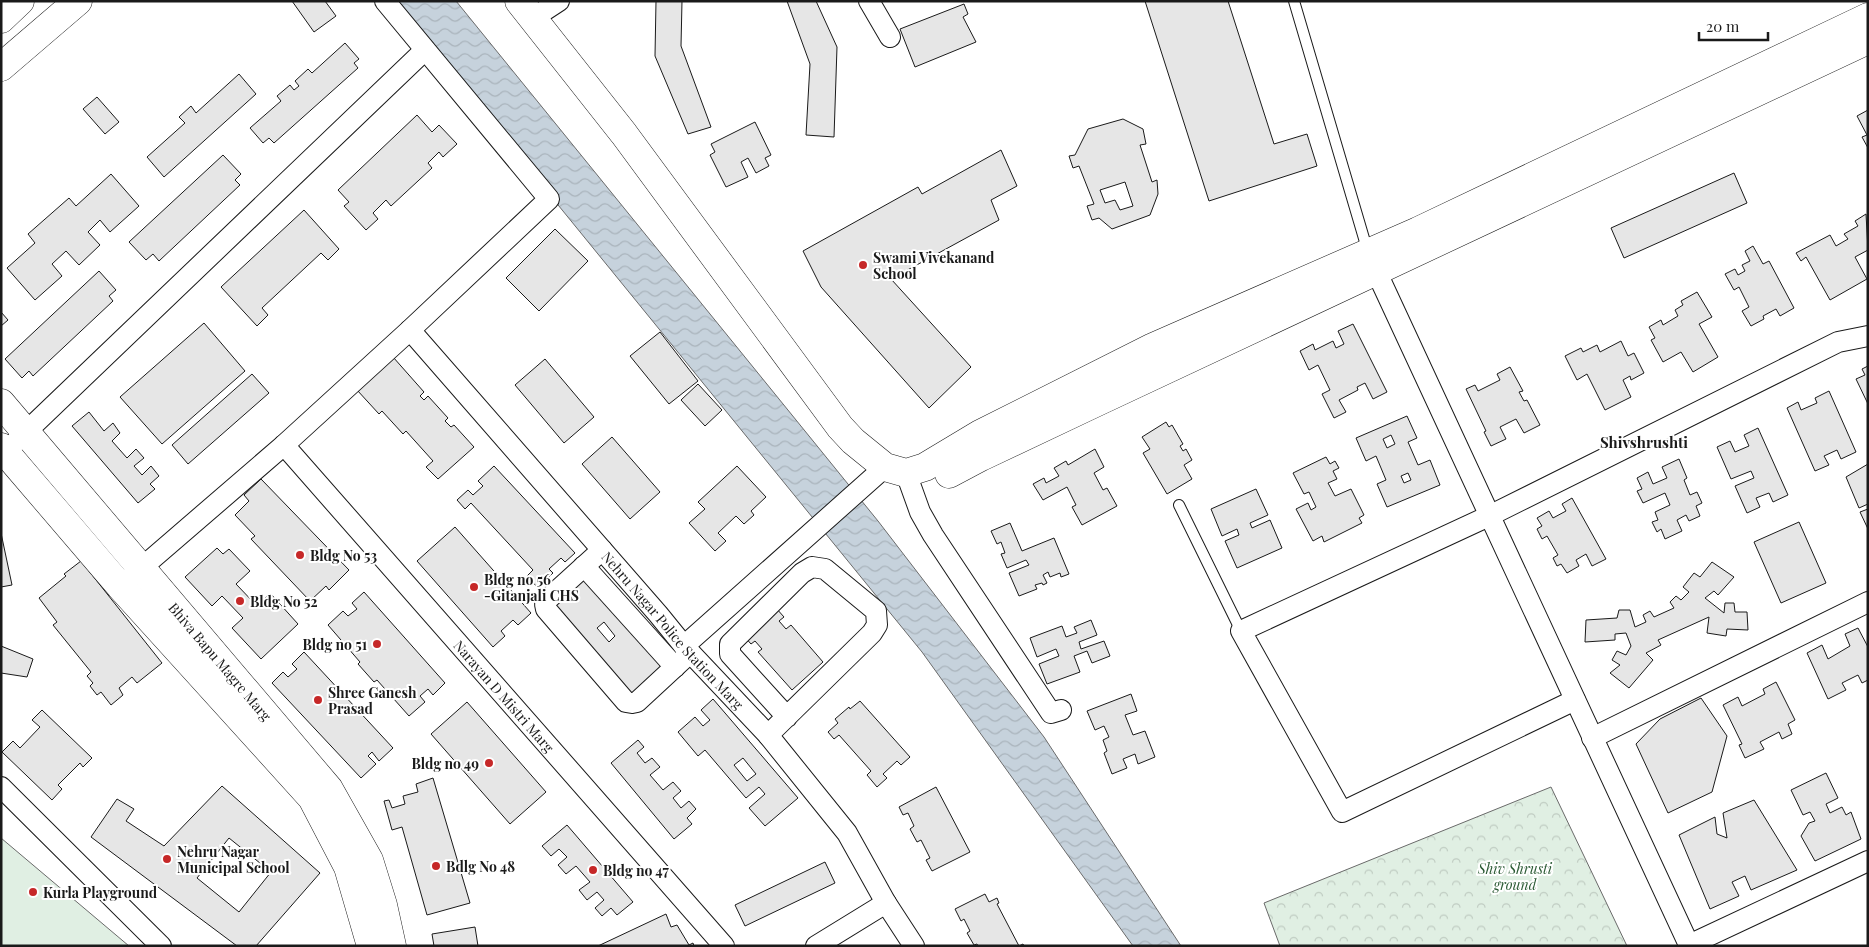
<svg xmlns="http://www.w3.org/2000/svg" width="1869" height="947" viewBox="0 0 1869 947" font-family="'Playfair Display',serif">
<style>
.park{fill:url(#park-crowns);stroke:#6a6a6a}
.garden{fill:#e0efe3;stroke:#6a6a6a}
.water{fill:url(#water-waves);stroke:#6a6a6a}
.building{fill:#e6e6e6;stroke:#1a1a1a;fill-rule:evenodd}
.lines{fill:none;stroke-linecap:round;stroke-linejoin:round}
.lane-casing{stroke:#1a1a1a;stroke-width:12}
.street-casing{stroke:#1a1a1a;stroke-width:22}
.secondary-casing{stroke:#1a1a1a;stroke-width:29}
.lane{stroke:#fff;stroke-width:10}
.street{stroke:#fff;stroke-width:20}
.secondary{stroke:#fff;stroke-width:28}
.poi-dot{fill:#c62828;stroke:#fff;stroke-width:2}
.labels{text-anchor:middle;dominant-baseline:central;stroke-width:4;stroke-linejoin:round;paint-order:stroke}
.poi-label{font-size:14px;font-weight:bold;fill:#1a1a1a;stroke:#fff;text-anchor:start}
.street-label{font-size:14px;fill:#1a1a1a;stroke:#fff}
.park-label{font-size:14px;font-style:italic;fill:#2b5a34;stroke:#fff}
.neighbourhood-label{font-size:15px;font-weight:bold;fill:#1a1a1a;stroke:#fff}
</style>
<defs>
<pattern id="park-crowns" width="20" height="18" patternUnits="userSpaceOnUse" patternTransform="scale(1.25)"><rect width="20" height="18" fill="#e0efe3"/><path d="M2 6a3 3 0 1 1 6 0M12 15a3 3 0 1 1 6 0" fill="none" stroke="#c0ccc2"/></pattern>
<pattern id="water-waves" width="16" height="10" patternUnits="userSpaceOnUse" patternTransform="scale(1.25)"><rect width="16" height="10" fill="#c6d2dc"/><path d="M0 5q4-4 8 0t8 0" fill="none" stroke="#aab4bc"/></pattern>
</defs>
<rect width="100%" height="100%" fill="#fff"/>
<!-- park -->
<path class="park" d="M1551 787 1627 946H1280L1264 903Z"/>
<!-- garden -->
<path class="garden" d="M1 838 129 946H1Z"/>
<!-- water -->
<path class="water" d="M392 1H456L878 521 1044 737 1181 946H1133L922 652Z"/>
<!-- building -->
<path class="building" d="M292 1H325L336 16 314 32Z
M656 1H682L681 46 711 127 688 134 655 56Z
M787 1H816L837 47 834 137 806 135 810 64Z
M1145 1H1228L1274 144 1307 134 1317 166 1209 201Z
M964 4 968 14 963 17 976 42 915 67 900 29Z
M345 43 359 59 354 63 358 68 274 143 269 138 263 143 250 128 281 101 277 96 290 85 294 90 299 86 295 81 308 69 312 73Z
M239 74 256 94 164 177 147 157 185 123 179 117 191 106 196 113Z
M97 97 119 122 105 134 83 109Z
M1868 110V148L1862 137 1867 135 1857 116Z
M417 115 432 132 439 125 457 144 443 157 439 152 428 163 432 168 391 206 386 200 373 213 378 219 366 230 344 206 349 202 338 190Z
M1123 119 1143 129 1146 144 1140 145 1152 182 1157 180 1158 194 1150 215 1112 229 1099 218 1092 220 1087 206 1094 204 1079 166 1073 168 1069 156 1075 155 1088 129ZM1125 182 1133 206 1120 210 1115 200 1105 203 1100 190Z
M755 122 771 155 765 158 769 166 756 173 748 158 741 162 748 177 726 187 710 155 715 152 711 144Z
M1001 150 1017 186 991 200 999 220 891 279 971 367 929 408 821 287 803 251 918 187 922 194Z
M223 155 241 174 235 180 240 185 159 261 153 254 146 260 129 242Z
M1734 173 1747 203 1624 258 1611 228Z
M111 174 139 206 110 232 100 220 88 232 100 245 79 265 66 251 52 264 62 276 35 300 7 268 35 243 28 234 69 198 76 206Z
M304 210 339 249 328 260 321 253 262 308 268 315 257 326 221 287Z
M1866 214 1868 250 1855 257 1867 279 1830 300 1806 257 1801 261 1796 253 1830 235 1836 246 1848 239 1844 234 1858 226 1855 221Z
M555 229 588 261 539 311 506 278Z
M1753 246 1763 264 1769 261 1794 308 1780 316 1776 309 1763 316 1764 319 1751 326 1742 311 1749 307 1739 287 1734 290 1725 274 1735 269 1738 275 1745 271 1742 265 1750 261 1745 251Z
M99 271 116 290 109 296 113 301 33 376 29 371 22 378 5 359Z
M1697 292 1712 317 1699 324 1718 357 1693 372 1681 352 1663 362 1651 340 1655 338 1649 327 1661 320 1663 325 1678 316 1675 310 1683 305 1681 301Z
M1 312 8 320 1 326Z
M204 323 245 371 162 444 120 397Z
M1353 324 1387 392 1373 399 1365 383 1357 387 1358 390 1339 400 1346 412 1334 418 1322 394 1330 390 1318 365 1309 370 1300 351 1313 344 1315 350 1333 341 1336 348 1344 344 1338 331Z
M660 332 698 381 669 404 630 356Z
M1621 341 1628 356 1634 353 1644 373 1631 380 1630 376 1623 380 1631 397 1605 410 1587 374 1577 380 1565 356 1581 348 1583 352 1597 345 1600 352Z
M393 357 424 392 420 396 424 400 428 396 448 418 445 421 451 427 454 425 474 447 438 479 426 467 433 461 406 431 403 434 382 411 379 414 357 390Z
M545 359 594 417 564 443 515 385Z
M1868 366V404L1856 379 1865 375 1862 369Z
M1510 367 1523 391 1519 392 1524 401 1527 400 1540 425 1524 433 1516 419 1500 427 1506 439 1491 446 1484 432 1486 431 1466 389 1475 385 1478 391 1500 380 1497 374Z
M252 374 269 393 188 464 172 445Z
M698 384 722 410 705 426 681 400Z
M1829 391 1856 452 1841 459 1837 450 1824 456 1829 465 1815 471 1787 408 1798 402 1801 410 1817 403 1815 398Z
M89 412 104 431 113 423 120 433 112 441 127 458 136 449 144 458 134 466 142 475 151 466 159 476 150 484 155 489 138 503 72 426Z
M1407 416 1417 438 1408 442 1418 465 1430 460 1440 485 1387 507 1377 484 1386 480 1376 456 1366 461 1356 438ZM1391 435 1395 444 1387 448 1383 439ZM1408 473 1411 480 1404 483 1401 476Z
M1166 422 1169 427 1172 425 1183 444 1180 446 1183 451 1186 449 1192 460 1184 465 1192 479 1167 494 1143 453 1150 449 1142 437Z
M1758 428 1788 495 1773 502 1769 493 1756 498 1760 507 1747 513 1735 486 1754 478 1751 471 1731 479 1717 447 1730 441 1735 452 1749 446 1744 435Z
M612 437 660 492 630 519 582 464Z
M1095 449 1104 467 1094 473 1103 490 1107 488 1117 506 1082 525 1072 507 1076 505 1067 487 1043 500 1033 484 1044 478 1046 483 1059 476 1054 468 1066 461 1068 465Z
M1326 457 1330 464 1335 461 1339 468 1333 471 1337 479 1328 483 1335 496 1351 489 1364 515 1359 518 1362 523 1324 542 1322 536 1313 541 1296 509 1308 503 1311 510 1316 507 1309 492 1304 494 1293 473Z
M1679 459 1687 478 1684 480 1690 495 1697 492 1702 503 1696 506 1700 516 1689 521 1686 515 1677 520 1682 531 1665 539 1661 529 1657 532 1652 522 1658 520 1655 512 1670 505 1665 493 1643 503 1637 491 1642 489 1637 478 1648 472 1653 484 1667 478 1662 467Z
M1868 464V504L1859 508 1846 477Z
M494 466 575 553 565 562 561 558 549 569 553 573 538 588 527 576 533 570 471 503 465 509 457 500 468 490 473 495 483 486 478 481Z
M737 466 766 497 751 511 754 515 744 524 736 516 718 533 726 541 715 551 689 523 705 509 698 502Z
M261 479 349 570 329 590 326 586 310 601 251 539 255 536 235 515 249 501 244 495Z
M1256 489 1268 515 1250 523 1252 528 1270 520 1282 548 1237 568 1225 541 1239 535 1237 529 1222 536 1211 509Z
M1572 498 1606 559 1592 566 1586 554 1576 560 1579 566 1567 573 1561 564 1557 566 1553 558 1558 555 1547 536 1542 539 1537 529 1542 526 1537 518 1549 511 1553 518 1566 511 1562 504Z
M1868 509V529L1860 512Z
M1799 522 1826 583 1781 603 1754 542Z
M1010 523 1022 551 1054 538 1069 574 1061 577 1060 573 1050 577 1048 572 1043 575 1047 583 1043 585 1042 583 1035 585 1037 589 1019 596 1009 573 1029 565 1026 560 1007 568 1001 554 1005 553 1001 542 997 544 991 531Z
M455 527 531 613 518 625 513 620 501 631 505 636 493 647 417 561Z
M1 533 12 585 1 587Z
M217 548 223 554 229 549 250 571 236 584 257 606 270 593 298 624 261 659 232 628 243 618 222 596 212 606 185 577Z
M81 561 162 663 137 683 132 677 119 688 123 695 111 705 101 692 97 695 90 686 93 683 87 676 91 672 53 625 57 622 39 598 66 576 64 574Z
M1712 562 1734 577 1718 595 1714 591 1705 598 1724 613 1725 603H1734L1735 612H1747L1748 630 1727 629 1726 636 1707 633 1709 617 1658 640 1661 645 1646 653 1653 660 1629 688 1610 673 1620 665 1612 660 1617 651 1626 655 1631 646 1626 633 1615 634V640L1585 642 1586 620 1617 618 1619 610H1630L1635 627 1646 622 1643 615 1650 611 1654 617 1674 608 1670 602 1676 596 1681 600 1689 592 1683 587 1694 573 1700 577Z
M585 572 668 667 632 699 549 604 562 593 570 602 574 599 565 590Z
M364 592 445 683 433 695 428 689 420 696 425 702 409 716 377 680 374 682 358 664 360 662 328 625 343 611 348 616 357 609 352 603Z
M776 608 784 617 779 621 786 629 791 625 823 662 792 690 758 652 762 649 755 641 751 644 744 636Z
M1091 620 1097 635 1079 642 1081 649 1104 641 1110 656 1092 663 1087 651 1074 656 1080 672 1047 684 1039 664 1059 656 1056 649 1037 657 1030 638 1062 626 1066 637 1077 633 1074 627Z
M604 622 615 636 609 642 597 628Z
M1858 628 1868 647V680L1862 683 1858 675 1842 683 1846 690 1828 699 1807 653 1822 645 1828 659 1850 646 1845 634Z
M1 646 33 659 27 677 1 673Z
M304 652 393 748 379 761 372 752 368 756 376 764 361 778 272 683 283 672 288 677 297 669 292 664Z
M1776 682 1795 720 1788 724 1792 734 1782 739 1779 732 1760 742 1764 749 1745 758 1739 745 1742 744 1723 705 1738 697 1742 706 1765 694 1763 689Z
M1131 694 1137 711 1125 715 1133 735 1145 731 1155 757 1138 764 1135 754 1123 759 1127 768 1112 774 1104 753 1107 751 1103 740 1109 737 1104 726 1095 730 1087 711Z
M1701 698 1727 736 1712 792 1668 813 1636 744 1660 719Z
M713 699 798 798 765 826 749 808 765 794 759 787 746 798 705 750 698 756 678 732 695 717 703 726 710 720 701 710ZM743 758 756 774 747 781 734 765Z
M860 701 910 757 901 765 897 761 883 774 887 778 877 787 867 775 871 771 839 735 834 739 828 732 838 723 835 719 849 707 850 709Z
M467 702 546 792 510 824 431 734Z
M42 710 92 758 83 767 80 763 58 785 62 789 52 800 2 752 13 741 20 748 40 727 32 720Z
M638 740 644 747 637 753 645 763 652 758 660 767 650 775 663 790 673 782 681 791 673 798 681 808 689 801 696 809 687 818 692 824 674 839 611 763Z
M1826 773 1838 798 1826 804 1830 813 1842 807 1846 815 1851 812 1861 839 1815 861 1801 836 1809 823 1815 821 1810 812 1803 815 1791 790Z
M433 778 470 903 427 915 402 827 392 830 384 801 389 800 392 808 405 804 403 796 418 792 416 784Z
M222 786 320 873 256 946H237L91 837 117 799 134 809 126 821 164 846ZM229 838 271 872 239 912 197 878Z
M936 787 970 852 932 871 926 860 930 858 921 840 917 842 910 829 914 826 908 813 903 815 899 807Z
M1754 800 1797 870 1751 890 1745 876 1732 882 1739 896 1710 909 1679 835 1715 817 1717 834 1727 838 1723 813Z
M567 825 633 902 617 915 611 908 602 916 595 908 604 900 597 892 587 900 579 890 590 882 576 866 566 874 558 865 567 857 559 849 551 856 542 846Z
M825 862 835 883 745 926 735 905Z
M985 894 989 902 997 898 999 903 997 904 1019 946 1023 944 1024 946H978L977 944 974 945 967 933 970 931 964 919 961 921 955 909Z
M666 914 671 927 677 925 689 945 693 943 694 946H598Z
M475 927 478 946H434L432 934Z"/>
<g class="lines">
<!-- lane casing -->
<g class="lane-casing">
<path id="lane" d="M1294 1 1368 252
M1179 505 1241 631"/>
</g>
<!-- street casing -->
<g class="street-casing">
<g id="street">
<path d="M869 1 890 37"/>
<path d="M533 18 559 1"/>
<path d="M1371 260 1689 945 1868 861"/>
<path id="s1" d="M410 330 658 614 684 646 768 735 847 833 886 903 914 946"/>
<path id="s2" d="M284 445 724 946"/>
<path d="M5 452 425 50"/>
<path d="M906 473 920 512 933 535 1051 713 1061 710"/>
<path d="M602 550 548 599 545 604 546 609 626 702 632 703 637 702 690 653"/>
<path d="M584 566 675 667"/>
<path d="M131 577 284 445 410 330 549 199 385 1"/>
<path d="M684 646 885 467"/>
<path d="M1575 700 1342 812 1241 631 1489 516 1838 342 1868 336"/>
<path d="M768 735 872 633 877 625 876 611 825 569 812 567 802 573 730 644V654L787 717"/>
<path d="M1592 738 1868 602"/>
<path d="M1 787 161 946"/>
<path d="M816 946 886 903"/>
</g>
</g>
<!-- secondary casing -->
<g class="secondary-casing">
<g id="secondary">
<path d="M519 1 624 134 840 427 853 441 885 467 906 473 925 467 980 434 1153 347 1418 231 1868 17"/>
<path d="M1 19 20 1"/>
<path d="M1 67 78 1"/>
<path id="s3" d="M1 403 329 789 369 860 383 905 392 946"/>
<path d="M1 447 120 586 312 798 348 867 371 946"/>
<path d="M949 474 981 457 1093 404 1868 40"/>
</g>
</g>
<!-- lane -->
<use href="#lane" class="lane"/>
<!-- street -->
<use href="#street" class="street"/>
<!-- secondary -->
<use href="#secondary" class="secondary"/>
</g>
<!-- markers -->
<g class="poi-dot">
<circle cx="863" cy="265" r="5"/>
<circle cx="300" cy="555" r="5"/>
<circle cx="474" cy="587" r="5"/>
<circle cx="240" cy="601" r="5"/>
<circle cx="377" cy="644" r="5"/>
<circle cx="318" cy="700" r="5"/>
<circle cx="489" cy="763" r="5"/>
<circle cx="167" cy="859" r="5"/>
<circle cx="436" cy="866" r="5"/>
<circle cx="593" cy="870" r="5"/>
<circle cx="33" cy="892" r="5"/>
</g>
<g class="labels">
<!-- poi labels -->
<g class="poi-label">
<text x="873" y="257">Swami Vivekanand<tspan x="873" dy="16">School</tspan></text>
<text x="310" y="555">Bldg No 53</text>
<text x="484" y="579">Bldg no 56<tspan x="484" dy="16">-Gitanjali CHS</tspan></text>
<text x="250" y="601">Bldg No 52</text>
<text x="367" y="644" text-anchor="end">Bldg no 51</text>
<text x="328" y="692">Shree Ganesh<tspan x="328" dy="16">Prasad</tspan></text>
<text x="479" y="763" text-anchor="end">Bldg no 49</text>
<text x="177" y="851">Nehru Nagar<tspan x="177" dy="16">Municipal School</tspan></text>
<text x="446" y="866">Bdlg No 48</text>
<text x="603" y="870">Bldg no 47</text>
<text x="43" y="892">Kurla Playground</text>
</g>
<!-- street labels -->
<g class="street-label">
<text stroke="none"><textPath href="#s1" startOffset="399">Nehru Nagar Police Station Marg</textPath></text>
<text stroke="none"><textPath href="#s3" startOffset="339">Bhiva Bapu Magre Marg</textPath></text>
<text stroke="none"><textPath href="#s2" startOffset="334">Narayan D Mistri Marg</textPath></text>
</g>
<!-- park labels -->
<g class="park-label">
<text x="1515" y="868">Shiv Shrusti<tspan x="1515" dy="16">ground</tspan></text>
</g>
<!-- neighbourhood labels -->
<g class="neighbourhood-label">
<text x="1644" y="442">Shivshrushti</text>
</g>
</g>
<!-- border -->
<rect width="1869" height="947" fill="none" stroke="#1a1a1a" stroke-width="5"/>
<!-- scale -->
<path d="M1699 32v8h69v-8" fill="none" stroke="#1a1a1a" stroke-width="2.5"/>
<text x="1706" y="32" font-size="15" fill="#1a1a1a" stroke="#ffffff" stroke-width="4" paint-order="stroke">20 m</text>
</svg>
